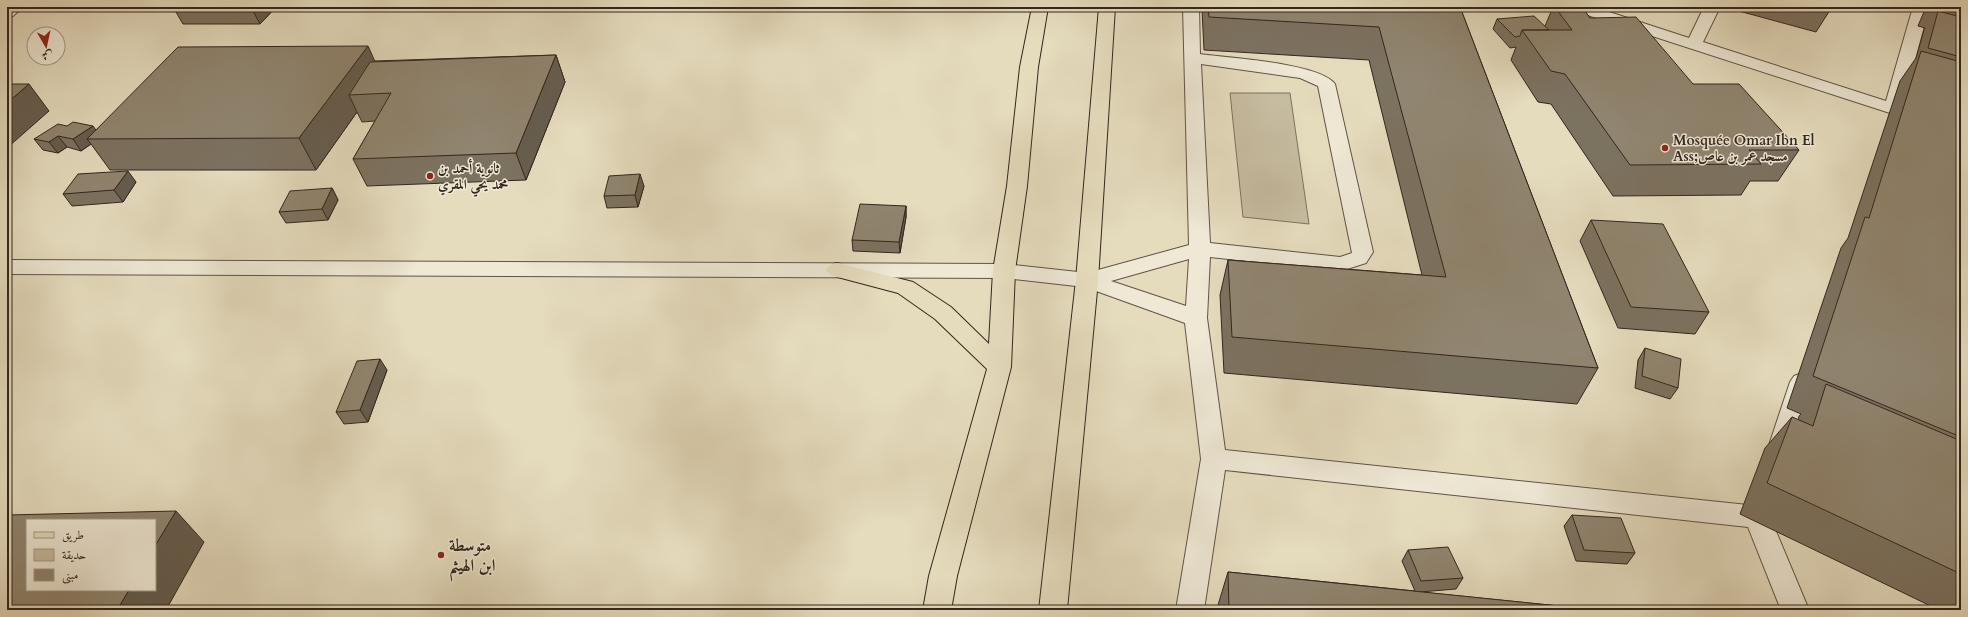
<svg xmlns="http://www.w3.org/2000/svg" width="1968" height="617" viewBox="0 0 1968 617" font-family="Cardo,Amiri,serif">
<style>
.green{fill:#c7bda2;stroke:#7d725f}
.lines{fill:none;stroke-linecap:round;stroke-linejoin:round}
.minor-casing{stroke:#605444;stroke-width:2}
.primary-casing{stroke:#33261c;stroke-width:2}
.minor{fill:#eee8d5;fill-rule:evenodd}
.primary{fill:#e5dcbe;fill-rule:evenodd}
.wall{fill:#7c7260;stroke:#33261c}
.shaded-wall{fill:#655d4e;stroke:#33261c}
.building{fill:#908570;stroke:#33261c}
.poi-dot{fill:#8f2418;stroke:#eee8d5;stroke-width:1.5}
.labels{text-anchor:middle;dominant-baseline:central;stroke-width:3;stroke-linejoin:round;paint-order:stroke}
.poi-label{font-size:14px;font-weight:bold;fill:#33261c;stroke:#eee8d5;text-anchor:start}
.near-poi-label{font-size:17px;font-weight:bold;fill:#33261c;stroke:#eee8d5;text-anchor:start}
</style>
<rect width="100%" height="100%" fill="#e5dcbe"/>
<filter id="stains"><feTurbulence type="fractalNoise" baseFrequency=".005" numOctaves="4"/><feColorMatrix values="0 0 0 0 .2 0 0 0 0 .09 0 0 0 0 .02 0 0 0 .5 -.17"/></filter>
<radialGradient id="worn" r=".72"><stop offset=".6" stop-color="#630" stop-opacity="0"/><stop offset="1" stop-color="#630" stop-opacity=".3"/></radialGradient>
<!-- green -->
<path class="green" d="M1230 93H1290L1309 224 1243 217Z"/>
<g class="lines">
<!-- minor casing -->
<g class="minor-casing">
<path id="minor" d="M7 7H23L13 16 7 18Z
M1183 7H1199L1200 54C1228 58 1320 63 1335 84L1373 252 1366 263 1341 271 1210 257 1207 318 1225 450 1748 505 1755 488 1764 485 1773 488 1777 496 1770 517 1809 610H1781L1748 527 1225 470 1204 610H1176L1201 459 1185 323 1085 287 1004 278 7 274V260L1004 264 1087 273 1189 245ZM1201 64 1300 78 1318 86 1352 253 1340 257 1210 243ZM1189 259 1186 306 1111 281Z
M1570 7H1594L1689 38 1704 7H1720L1703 42 1886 101 1913 7H1929L1902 109 1899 113 1893 114 1572 10Z
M1802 373 1810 376 1814 382 1792 448 1789 455 1780 458 1771 455 1768 448 1790 382 1794 376Z"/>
</g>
<!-- primary casing -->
<g class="primary-casing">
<path id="primary" d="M1032 7H1048L1038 67 1027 186 1015 271 1011 367 957 576 951 610H923L929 576 987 369 935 319 898 293 830 275 826 270 830 265 837 263 913 282 951 307 989 344 993 271 1007 186 1020 67Z
M1099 7H1115L1098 280 1067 610H1039L1076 280Z"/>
</g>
<!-- minor -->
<use href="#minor" class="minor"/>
<!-- primary -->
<use href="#primary" class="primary"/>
</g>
<!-- wall -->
<path class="wall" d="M173 7H276L260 24H183Z
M1202 7H1460L1598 368 1577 404 1224 373 1220 295 1228 260 1422 275 1369 60 1204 50 1202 10Z
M1553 7H1582L1590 18 1693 84 1799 150 1778 181H1750L1741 195 1613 196 1551 104 1538 102 1511 60 1516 47 1510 48 1493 29 1497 19 1545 26Z
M1724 7H1832L1816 32Z
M1926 7H1961V610H1939L1740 514 1765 448 1792 417 1798 420 1799 416 1801 414 1787 408 1841 248 1848 238 1900 81 1916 58 1924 30 1925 28 1918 26Z
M556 55 565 82 526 180 367 186 353 159 375 121 362 122 357 112 316 170H110L91 144 81 151 67 147 58 153 43 150 34 139 96 130 375 61Z
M136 182 123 202 72 206 63 194Z
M644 186 638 207 607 208 604 196Z
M332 188 338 200 328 220 286 223 279 212Z
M906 206V217L900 253 853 251 852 240Z
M1591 220 1709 312 1695 334 1618 328 1580 241Z
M1645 348 1678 388 1670 399 1635 388 1638 360Z
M387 370 368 422 344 424 336 412Z
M1572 515 1635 553 1627 564 1576 561 1564 526Z
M1408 550 1463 578 1456 589 1420 592 1598 610H1218V605L1228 572 1415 591 1402 561Z"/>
<!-- shaded-wall -->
<path class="shaded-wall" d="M251 7H276L260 24Z
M368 46 382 77 349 95 357 112 316 170 299 138Z
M556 55 565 82 526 180 516 153Z
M29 84 49 111 7 148V103Z
M93 126 101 137 87 139 91 144 81 151 73 139Z
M58 136 67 147 58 153 49 142Z
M128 171 136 182 123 202 114 190Z
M640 174 644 186 638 207 635 195Z
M332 188 338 200 328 220 322 209Z
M906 206V217L900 253 899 242Z
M380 359 387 370 368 422 360 410Z
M176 511 204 542 166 610H117L129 590H155V546Z"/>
<!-- building -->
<path class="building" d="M1208 7H1460L1598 368 1232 337 1228 260 1446 277 1379 27 1209 17Z
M1555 7H1582L1590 18 1636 17 1693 84H1739L1799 150H1749L1761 164 1630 165 1565 74 1551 71 1522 30H1572Z
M1938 11 1961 17V57L1928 48Z
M1534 16 1549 30H1522L1520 36 1515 37 1497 19Z
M368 46 299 138 87 139 178 47Z
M1921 51 1961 62V437L1813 376 1865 217 1869 218Z
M556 55 516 153 353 159 391 93 349 95 370 62Z
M7 84H29L7 103Z
M73 122 93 126 73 139 58 136 49 142 34 139 58 124 67 126Z
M128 171 114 190 63 194 78 174Z
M640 174 635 195 604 196 609 176Z
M332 188 322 209 279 212 290 191Z
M860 204 906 206 899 242 852 240Z
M1591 220 1663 224 1709 312 1631 307Z
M1645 348 1681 359 1678 388 1642 376Z
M380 359 360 410 336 412 357 361Z
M1826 384 1961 441V574L1767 483 1792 417 1813 426Z
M176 511 155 546V520H27V590H129L117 610H7V515Z
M1572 515 1621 518 1635 553 1584 550Z
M1448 547 1463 578 1421 581 1408 550Z
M1228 572 1598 610H1229Z"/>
<!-- markers -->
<g class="poi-dot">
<circle cx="1665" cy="148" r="4"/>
<circle cx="430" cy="176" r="4"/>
<circle cx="441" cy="555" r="4"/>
</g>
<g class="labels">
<!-- poi labels -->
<g class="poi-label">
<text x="1673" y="140">Mosquée Omar Ibn El<tspan x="1673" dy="16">Ass;مسجد عمر بن عاص</tspan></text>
<text x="438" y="168">ثانوية أحمد بن<tspan x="438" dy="16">محمد يحي المقري</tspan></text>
</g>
<!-- near-poi labels -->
<g class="near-poi-label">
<text x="449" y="545">متوسطة<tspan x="449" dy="20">ابن الهيثم</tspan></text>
</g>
</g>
<!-- margin -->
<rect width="1968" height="617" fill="none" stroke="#e5dcbe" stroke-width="24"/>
<rect x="8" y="8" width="1952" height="601" fill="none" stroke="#33261c" stroke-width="2"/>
<rect x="12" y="12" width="1944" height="593" fill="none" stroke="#33261c"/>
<!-- legend -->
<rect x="26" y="519" width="130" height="72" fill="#eee8d5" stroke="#a39a8b"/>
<rect x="34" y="532" width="20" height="6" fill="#e5dcbe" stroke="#a39a8b"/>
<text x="62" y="539" font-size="12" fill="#33261c">طريق</text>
<rect x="34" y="549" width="20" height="12" fill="#c7bda2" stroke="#a39a8b"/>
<text x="62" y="559" font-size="12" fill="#33261c">حديقة</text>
<rect x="34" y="569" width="20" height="12" fill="#908570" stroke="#a39a8b"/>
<text x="62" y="579" font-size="12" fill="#33261c">مبنى</text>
<!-- north arrow -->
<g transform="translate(46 46) rotate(171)"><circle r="19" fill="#eee8d5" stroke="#a39a8b"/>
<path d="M0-3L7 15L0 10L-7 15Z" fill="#8f2418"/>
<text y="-6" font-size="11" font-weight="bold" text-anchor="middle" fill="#33261c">ش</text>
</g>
<rect width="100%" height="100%" filter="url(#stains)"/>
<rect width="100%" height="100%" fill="url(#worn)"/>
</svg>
